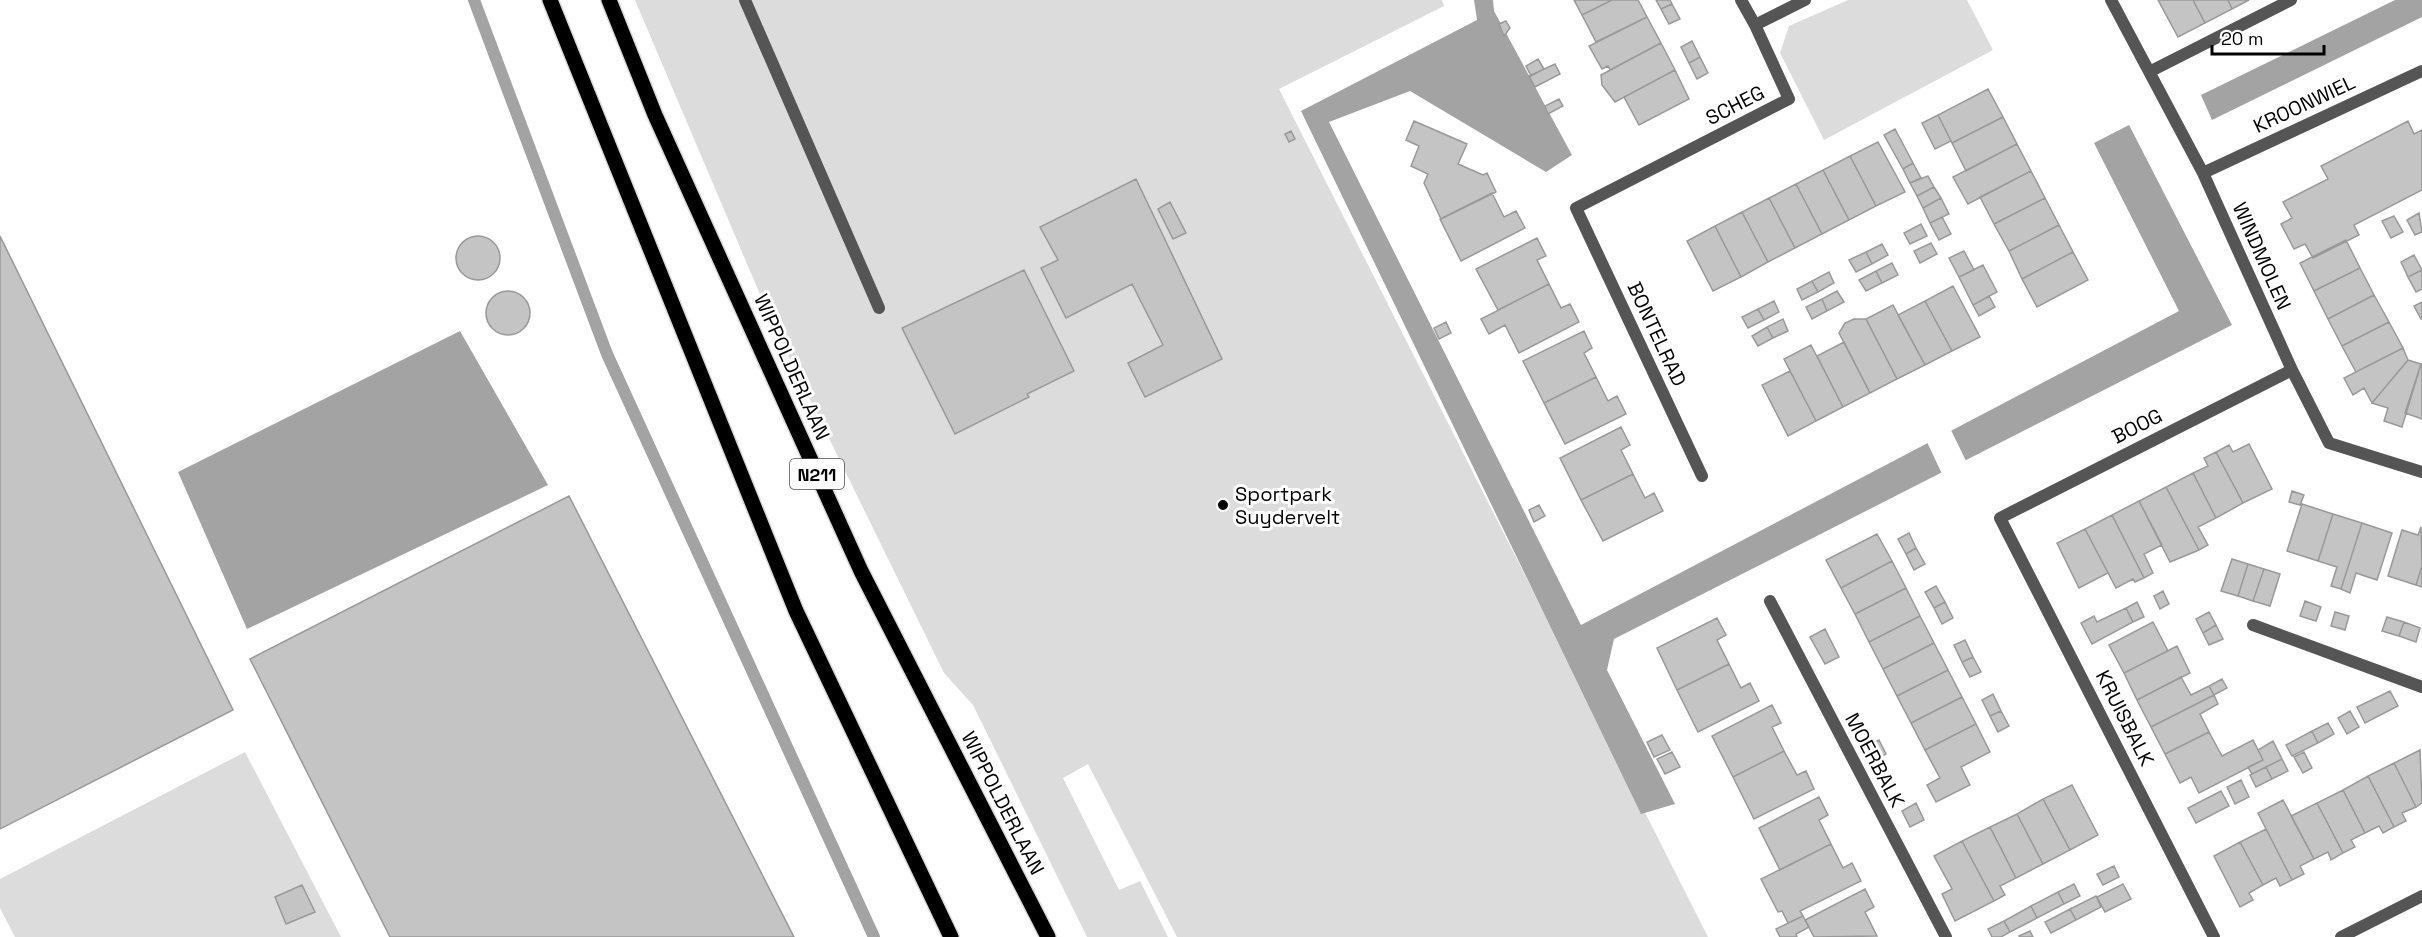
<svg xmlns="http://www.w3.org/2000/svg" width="2422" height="937" viewBox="0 0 2422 937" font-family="'Space Grotesk',sans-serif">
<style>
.green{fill:#dcdcdc}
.water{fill:#a3a3a3}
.pier{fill:#fff}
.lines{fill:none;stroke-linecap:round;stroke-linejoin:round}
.stream{stroke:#a3a3a3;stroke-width:12}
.building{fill:#c4c4c4;stroke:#999;stroke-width:1.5}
.primary-casing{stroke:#dbdbdb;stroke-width:18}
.lane{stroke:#555;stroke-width:12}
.street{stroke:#555;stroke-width:12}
.primary{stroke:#000;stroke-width:15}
.poi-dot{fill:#000;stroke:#fff;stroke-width:2}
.labels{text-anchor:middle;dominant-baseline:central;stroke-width:6;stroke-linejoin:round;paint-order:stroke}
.shield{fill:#fff;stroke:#4c4c4c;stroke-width:1.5}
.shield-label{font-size:18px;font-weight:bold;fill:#000}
.street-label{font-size:20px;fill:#000;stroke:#fff}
.poi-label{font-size:20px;fill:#000;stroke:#fff;text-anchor:start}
</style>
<rect width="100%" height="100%" fill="#fff"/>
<!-- green -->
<path class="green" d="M635 0H1442L1444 6 1279 89 1708 937H1177L1088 764 1063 778 1119 890 1140 881 1168 937H1087L973 705 944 673 770 318Z
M1848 0H1967L1993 50 1824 140 1780 53 1789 26Z
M245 752 341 937H15L0 908V879Z"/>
<!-- water -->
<path class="water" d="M1474 0H1493L1494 11 1572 155 1546 172 1410 91 1329 122 1581 625 2179 311 2094 143 2129 125 2232 325 1614 639 1607 670 1675 804 1641 814 1301 111 1477 20Z
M2395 0H2422V17L2212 120 2201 95Z
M460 331 548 485 247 629 178 472Z"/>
<!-- pier -->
<path class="pier" d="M1950 428 1967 463 1943 476 1926 440Z"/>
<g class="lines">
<!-- stream -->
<path class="stream" d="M474 0 607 354 874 937"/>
</g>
<!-- building -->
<path class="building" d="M1574 0H1612L1582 15Z
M1612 0H1638L1647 17 1596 42 1582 15Z
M1656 0H1670L1672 4 1661 9Z
M2158 0H2193L2205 23 2178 37Z
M2193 0H2228L2232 9 2205 23Z
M2228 0H2249L2232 9Z
M1672 4 1680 19 1669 24 1661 9Z
M1647 17 1661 43 1610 70 1608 66 1602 69 1589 46Z
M1506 21 1510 28 1504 36 1499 24Z
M1692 41 1700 57 1689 63 1681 47Z
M1661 43 1675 70 1615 102 1602 85 1601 75Z
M1700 57 1708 73 1697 79 1689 63Z
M1538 59 1544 69 1531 76 1526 66Z
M1555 64 1560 74 1535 87 1529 76Z
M1675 70 1689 99 1639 125 1624 97Z
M1988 89 2003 117 1952 143 1938 115Z
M1559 99 1563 106 1548 114 1545 106Z
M1938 115 1951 141 1935 149 1922 123Z
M2003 117 2017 144 1966 171 1952 143Z
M1414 121 1467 144 1458 164 1483 175 1487 173 1496 192 1441 219 1424 183 1428 174 1411 166 1419 146 1406 140Z
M2408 121 2414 134 2422 130V190L2354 225 2359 235 2313 258 2305 244 2294 249 2281 224 2292 218 2283 202 2328 179 2321 166Z
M1895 129 1913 163 1903 169 1884 135Z
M1291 131 1295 139 1289 142 1285 134Z
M1878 142 1905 192 1876 206 1850 156Z
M2017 144 2031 171 1968 204 1953 177Z
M1850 156 1876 206 1849 220 1823 170Z
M1913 163 1921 178 1910 183 1903 169Z
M1823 170 1849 220 1822 234 1796 184Z
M2031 171 2045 198 1994 224 1980 197Z
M1928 176 1934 187 1917 196 1910 183Z
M1136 179 1222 359 1145 397 1128 363 1163 345 1132 284 1066 318 1041 268 1058 260 1040 227Z
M1796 184 1822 234 1795 248 1769 198Z
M1934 187 1941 198 1923 208 1917 196Z
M1492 193 1504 217 1516 211 1525 228 1461 261 1440 219Z
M1769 198 1795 248 1768 262 1742 212Z
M1941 198 1949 214 1930 223 1923 208Z
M2045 198 2059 225 2009 251 1994 224Z
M1170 202 1186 233 1173 239 1158 209Z
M1742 212 1768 262 1741 277 1715 226Z
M2419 213 2422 232 2415 235 2407 220Z
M2394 216 2403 232 2391 238 2382 221Z
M1942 217 1951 234 1939 240 1930 223Z
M1921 224 1927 236 1910 244 1904 233Z
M2059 225 2073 252 2022 279 2009 251Z
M1715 226 1741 277 1713 291 1687 241Z
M456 258a22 22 0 1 1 44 0a22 22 0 1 1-44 0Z
M0 236 233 710 0 829Z
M1537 238 1546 256 1537 260 1549 284 1498 310 1476 269Z
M2346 240 2360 268 2314 291 2300 263Z
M1931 243 1937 254 1920 263 1914 251Z
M1882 244 1888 255 1872 264 1866 252Z
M1964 251 1974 270 1959 277 1949 258Z
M1866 252 1872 264 1856 272 1849 260Z
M2073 252 2088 280 2037 307 2022 279Z
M2414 255 2422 270 2408 277 2401 262Z
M1892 263 1898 275 1882 283 1876 271Z
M1983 265 1997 292 1973 305 1959 277Z
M2360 268 2374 295 2328 319 2314 291Z
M1024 270 1074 371 1027 394 1029 397 955 434 902 328Z
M2422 270V289L2416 292 2408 277Z
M1876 271 1882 283 1866 291 1859 280Z
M1829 272 1834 283 1818 292 1812 281Z
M1812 281 1818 292 1802 300 1797 289Z
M1549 284 1561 308 1570 304 1579 322 1519 353 1505 325 1489 334 1481 319Z
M1953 286 1980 337 1952 351 1925 301Z
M1837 291 1844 302 1827 311 1822 299Z
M486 313a22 22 0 1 1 44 0a22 22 0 1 1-44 0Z
M2374 295 2389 322 2342 346 2328 319Z
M1989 296 1995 307 1979 316 1973 305Z
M1822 299 1827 311 1812 319 1806 307Z
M1774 301 1779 312 1764 320 1758 309Z
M1925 301 1952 351 1925 365 1898 315Z
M2422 302V319H2421L2414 306Z
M1893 305 1925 365 1897 379 1866 319Z
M1758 309 1764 320 1748 328 1742 317Z
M1783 319 1788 331 1773 338 1767 327Z
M1854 319H1866L1897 379 1870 393 1839 333 1845 323Z
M1446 322 1451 333 1439 339 1434 328Z
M2389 322 2403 348 2356 372 2342 346Z
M1767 327 1773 338 1758 346 1752 336Z
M1584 331 1592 348 1584 353 1596 377 1544 403 1523 361Z
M1844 342 1870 393 1843 407 1817 356Z
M1811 345 1843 407 1816 421 1784 359Z
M2403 348 2408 360 2372 403 2364 388 2353 395 2344 378Z
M2408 360 2421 364 2402 427 2384 421 2388 408 2372 403Z
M2421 364H2422V419L2405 413Z
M1790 371 1816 421 1788 436 1762 385Z
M1596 377 1608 401 1617 396 1626 414 1565 444 1544 403Z
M1621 427 1630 445 1621 450 1633 474 1581 500 1560 458Z
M2249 444 2272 489 2243 503 2216 452 2229 445 2233 452Z
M2216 452 2243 503 2216 518 2193 473 2208 466 2204 458Z
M2193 473 2216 518 2198 527 2208 545 2199 550 2166 487Z
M1633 474 1645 498 1654 493 1663 511 1603 541 1581 500Z
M2166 487 2199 550 2170 562 2139 501Z
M2292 491 2304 495 2300 505 2289 502Z
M569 496 794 937H390L250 659Z
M2139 501 2162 545 2144 554 2153 573 2144 578 2112 515Z
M2302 504 2333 514 2318 561 2287 551Z
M1539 505 1545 516 1534 522 1529 510Z
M2333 514 2362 523 2341 589 2331 586 2337 567 2318 561Z
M2112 515 2144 578 2135 582 2133 579 2116 588 2085 529Z
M2362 523 2392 533 2377 580 2356 573 2350 593 2341 589Z
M2421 527 2422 566 2416 585 2388 576 2402 530 2418 535Z
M2085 529 2108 573 2079 588 2057 543Z
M1909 533 1916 548 1906 554 1898 539Z
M1877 534 1892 561 1841 588 1826 560Z
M1916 548 1925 564 1914 570 1906 554Z
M2232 559 2248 564 2238 596 2221 591Z
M1892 561 1906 588 1855 614 1841 588Z
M2248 564 2264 569 2253 601 2238 596Z
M2422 566V587L2416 585Z
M2264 569 2280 574 2270 606 2253 601Z
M1936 586 1945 602 1934 608 1925 592Z
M1906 588 1920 616 1869 642 1855 614Z
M2163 591 2169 604 2160 609 2154 596Z
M2305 601 2321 607 2316 621 2300 616Z
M1945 602 1953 618 1942 624 1934 608Z
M2137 602 2144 617 2133 622 2126 608Z
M2126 608 2133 622 2092 644 2081 623 2094 616 2097 622Z
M2209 612 2216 625 2203 633 2196 619Z
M2335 612 2349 616 2345 630 2331 626Z
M1920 616 1934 643 1883 669 1869 642Z
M2387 617 2404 622 2399 636 2382 631Z
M1717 618 1726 635 1717 640 1729 664 1677 690 1657 648Z
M2153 622 2168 651 2124 673 2109 645Z
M2404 622 2420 628 2416 642 2399 636Z
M2216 625 2223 639 2209 645 2203 633Z
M1825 629 1839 657 1825 664 1810 637Z
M1965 640 1973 657 1962 662 1954 645Z
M1934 643 1948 670 1897 696 1883 669Z
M2177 646 2190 673 2137 700 2124 673Z
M1973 657 1981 672 1970 677 1962 662Z
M1729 664 1741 688 1750 683 1759 701 1698 732 1677 690Z
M1948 670 1962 697 1911 723 1897 696Z
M2181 677 2191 695 2209 686 2214 695 2151 727 2137 700Z
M2222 679 2227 688 2214 695 2209 686Z
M2390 691 2398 706 2365 723 2357 707Z
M1993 694 2001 711 1990 716 1982 700Z
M2214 695 2218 704 2200 714 2209 732 2165 754 2151 727Z
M1962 697 1976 724 1925 750 1911 723Z
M1772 705 1781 723 1772 727 1784 751 1733 777 1712 736Z
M2001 711 2009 726 1998 732 1990 716Z
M2350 711 2359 727 2347 734 2338 718Z
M2328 723 2334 734 2318 743 2312 731Z
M1976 724 1990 752 1961 767 1970 785 1936 802 1927 785 1940 778 1925 750Z
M2312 731 2318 743 2292 756 2286 745Z
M2209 732 2222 756 2253 740 2263 760 2199 793 2191 777 2180 783 2165 754Z
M1662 735 1670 750 1654 757 1647 742Z
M1879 740 1886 754 1873 761 1865 747Z
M2273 741 2282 759 2252 774 2248 767 2263 760 2258 750Z
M2420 750 2422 803 2416 807 2394 763Z
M1784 751 1797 775 1806 771 1814 789 1754 819 1733 777Z
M1672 752 1680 767 1665 774 1657 759Z
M2304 752 2312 768 2303 773 2294 757Z
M2282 759 2288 771 2272 779 2266 767Z
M2394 763 2416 807 2402 813 2406 821 2394 827 2368 776Z
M2266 767 2272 779 2256 787 2250 775Z
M2368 776 2394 827 2383 833 2379 826 2365 833 2343 790Z
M2241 780 2249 797 2235 804 2227 787Z
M2072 785 2098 835 2070 850 2043 799Z
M2343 790 2365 833 2351 840 2355 847 2343 853 2317 803Z
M2221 791 2229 806 2196 823 2188 808Z
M1819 797 1828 815 1819 820 1831 844 1780 870 1759 828Z
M2043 799 2070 850 2043 864 2017 814Z
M2283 800 2314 859 2300 866 2304 874 2292 880 2258 813Z
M1916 803 1924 820 1910 827 1902 811Z
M2317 803 2343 853 2331 860 2328 852 2314 859 2291 816Z
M2017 814 2043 864 2016 878 1990 827Z
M1990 827 2016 878 2000 886 2005 895 1994 901 1962 841Z
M2266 829 2292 880 2280 886 2276 878 2263 885 2240 842Z
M1962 841 1994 901 1955 921 1942 894 1952 889 1934 856Z
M2240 842 2263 885 2249 893 2253 900 2240 907 2214 856Z
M1831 844 1843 868 1852 863 1861 881 1800 911 1803 916 1788 923 1782 911 1778 912 1761 879Z
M2114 866 2119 877 2103 885 2097 874Z
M2074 884 2080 896 2064 904 2058 892Z
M2123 884 2131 899 2105 912 2097 897Z
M302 885 315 912 286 924 275 897Z
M1865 889 1874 907 1865 912 1877 936 1814 937 1805 920Z
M2058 892 2064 904 2037 918 2031 906Z
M2096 896 2101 907 2076 920 2070 909Z
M2031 906 2037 918 2010 932 2004 921Z
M2070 909 2076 920 2051 933 2045 922Z
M1803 916 1809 927 1796 934 1797 937H1780L1776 929Z
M2004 921 2010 932 2001 937H1992L1988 929Z
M2030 931 2033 937H2020L2019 936Z"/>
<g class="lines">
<!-- primary casing -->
<g class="primary-casing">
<path id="primary" d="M550 0 796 611 951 937
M609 0 655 115 861 571 1048 937"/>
</g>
<!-- lane -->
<path class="lane" d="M745 0 879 308
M2253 625 2422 687"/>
<!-- street -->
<path class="street" d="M1741 0 1755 25
M2111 0 2203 173 2292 370 2329 443 2422 472
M2151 71 2291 0
M2203 173 2422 71
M1702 476 1576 208 1789 99 1755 25 1805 0
M1770 601 1946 937
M2214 937 2000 518 2292 370
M2341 937 2422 896"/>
<!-- primary -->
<use href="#primary" class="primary"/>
</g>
<!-- markers -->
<circle class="poi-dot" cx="1223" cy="505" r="6"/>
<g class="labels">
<!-- shield labels -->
<rect class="shield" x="790" y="459" width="54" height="30" rx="4.5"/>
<g class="shield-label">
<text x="817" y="474">N211</text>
</g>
<!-- street labels -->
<g class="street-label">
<text transform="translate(2304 104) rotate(-25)">KROONWIEL</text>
<text transform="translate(1735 105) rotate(-27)">SCHEG</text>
<text transform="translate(2262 256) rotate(66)">WINDMOLEN</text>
<text transform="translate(1657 334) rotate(65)">BONTELRAD</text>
<text transform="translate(792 367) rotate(66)">WIPPOLDERLAAN</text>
<text transform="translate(2137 426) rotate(-27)">BOOG</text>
<text transform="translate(2125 718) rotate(63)">KRUISBALK</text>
<text transform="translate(1875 760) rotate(62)">MOERBALK</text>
<text transform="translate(1003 803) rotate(63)">WIPPOLDERLAAN</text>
</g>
<!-- poi labels -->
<g class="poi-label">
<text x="1235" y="494">Sportpark<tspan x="1235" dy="23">Suydervelt</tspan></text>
</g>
</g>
<!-- scale -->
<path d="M2212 45v9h112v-9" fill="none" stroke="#000000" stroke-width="3"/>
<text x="2221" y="45" font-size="18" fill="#000000" stroke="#ffffff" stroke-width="4.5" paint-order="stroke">20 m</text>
</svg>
